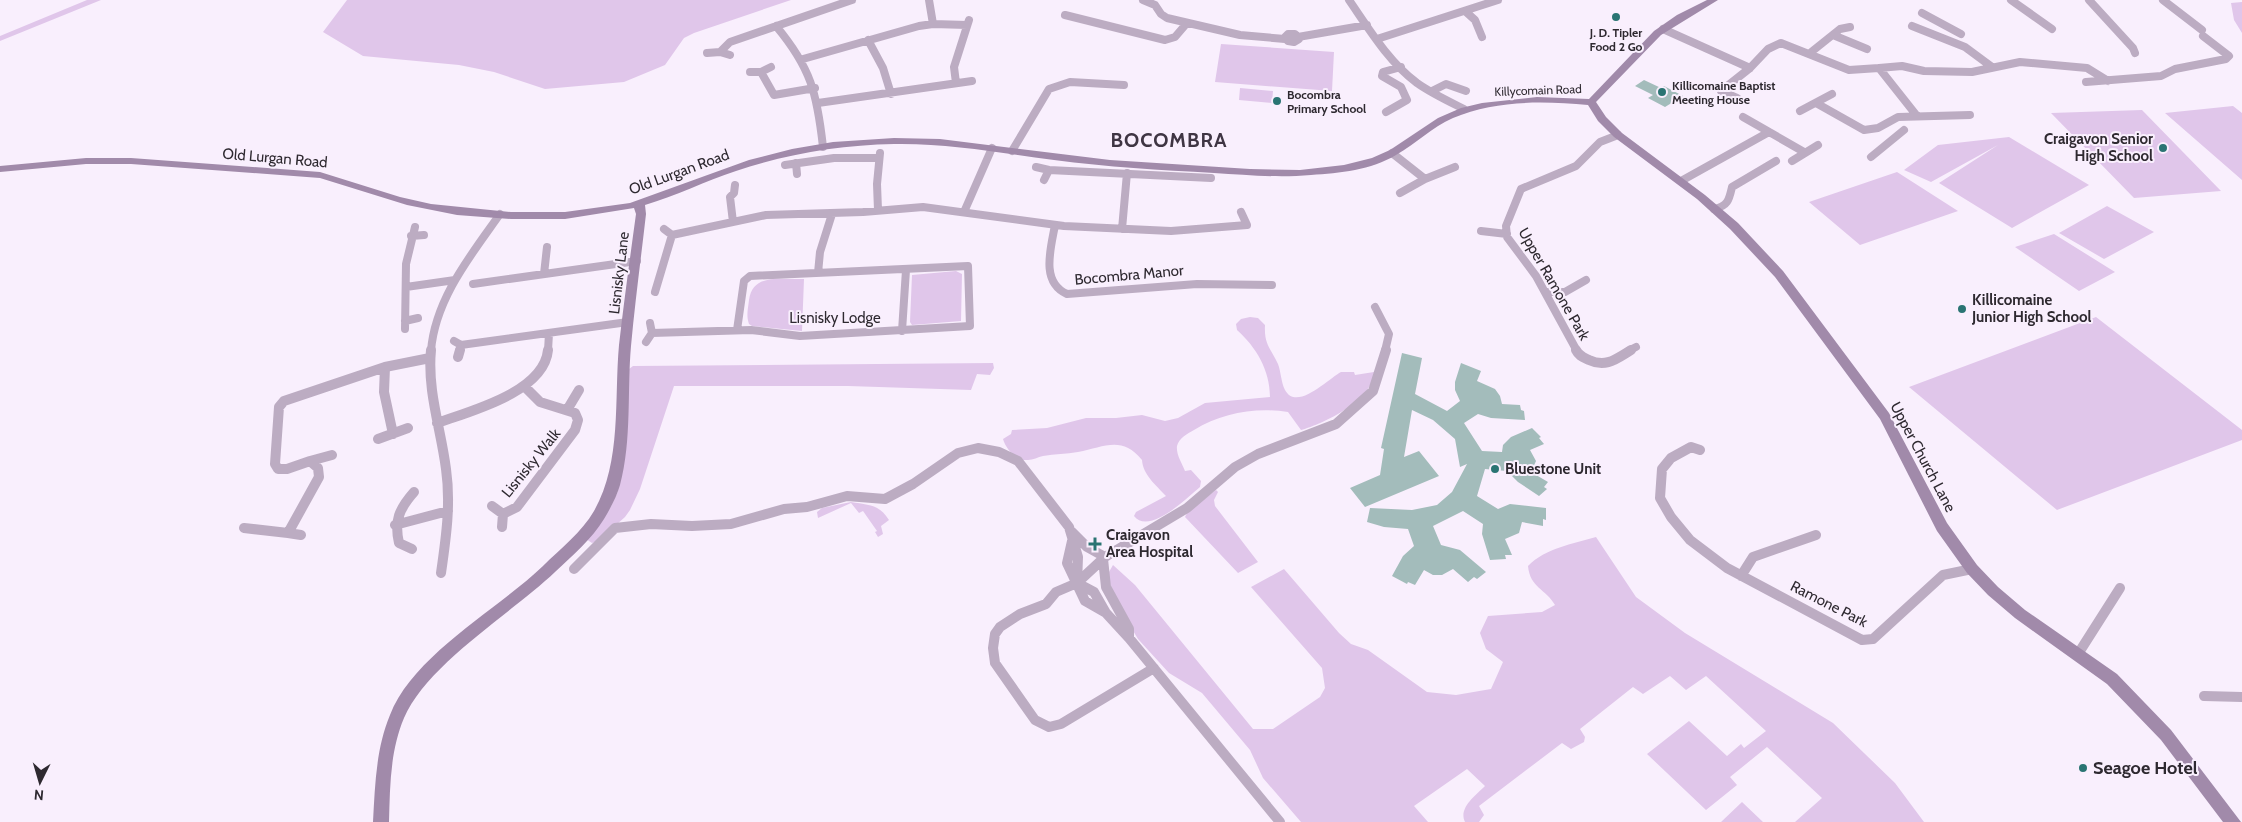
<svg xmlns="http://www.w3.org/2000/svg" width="2242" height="822" viewBox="0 0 2242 822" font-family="Cabin,sans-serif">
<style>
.green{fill:#e0c6ea}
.building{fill:#a3bcbb}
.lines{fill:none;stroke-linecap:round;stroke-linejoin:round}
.street-far1{stroke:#bcacc2;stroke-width:8}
.street{stroke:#bcacc2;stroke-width:10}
.secondary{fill:#a18aaa;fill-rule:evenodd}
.poi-dot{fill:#2a7473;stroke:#f9effd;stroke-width:2}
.labels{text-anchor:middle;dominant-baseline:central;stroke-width:4;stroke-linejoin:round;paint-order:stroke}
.far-poi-label{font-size:12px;font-weight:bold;fill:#2e2930;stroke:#f9effd;text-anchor:start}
.far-street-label{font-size:12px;fill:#2e2930;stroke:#f9effd}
.poi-label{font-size:15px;font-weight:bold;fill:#2e2930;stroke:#f9effd;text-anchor:start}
.street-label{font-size:15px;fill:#2e2930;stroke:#f9effd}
.near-poi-label{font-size:18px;font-weight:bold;fill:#2e2930;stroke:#f9effd;text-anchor:start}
.district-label{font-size:20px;font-weight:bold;letter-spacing:1px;fill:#3f3543;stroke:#f9effd}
</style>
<rect width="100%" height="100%" fill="#f9effd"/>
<!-- green -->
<path class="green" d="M87 0H101L0 41V36Z
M347 0H791L694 33 684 38 665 65 624 82 545 89 494 72 459 65 363 56 323 32Z
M2242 2V33L2234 20 2231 3Z
M1221 44 1334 52 1332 91 1215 82Z
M1240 88 1273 91 1272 103 1239 100Z
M2233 106 2242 113V180L2165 113Z
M2142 110 2221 191 2134 198 2051 113Z
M2009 137 2089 185 2012 228 1939 183 1998 145 1931 182 1904 170 1938 145Z
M1897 172 1958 211 1860 245 1809 202Z
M2107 206 2154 232 2104 259 2059 233Z
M2054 234 2115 272 2079 291 2015 247Z
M956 271 962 274 961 321 912 325 910 322 912 275Z
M804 279 802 331 752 326 749 324C746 316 748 309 749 300 753 272 782 280 804 279Z
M1250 317 1258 318 1265 325C1264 345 1270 347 1278 364 1281 372 1281 382 1285 390 1297 412 1329 378 1341 372H1354L1355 375 1374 372C1374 399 1324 424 1301 430L1288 412C1255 407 1222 413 1194 430 1187 434 1179 438 1177 446 1176 455 1182 463 1185 471L1191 470 1201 481 1200 487C1188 497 1149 536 1134 516L1136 512 1166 496C1156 485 1143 475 1142 460 1122 435 1104 447 1078 452 1066 454 1055 454 1043 456 1038 457 1033 460 1028 460 1016 461 1006 449 1003 439L1011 434 1012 430 1047 428 1086 418H1116L1142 415 1165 421 1178 418 1205 403 1270 397C1270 370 1256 347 1237 330L1236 324 1241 319Z
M2096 317 2242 430V440L2057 510 1909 387Z
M993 363 994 368 990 375 977 374 971 390 848 386H674L640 489 630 510 625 517 598 541 592 543 586 539 611 506 618 491 629 369 633 366Z
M1216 490 1218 492 1214 500 1215 506 1258 562 1238 573 1185 517 1188 511Z
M851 502C868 505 879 504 889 520L881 526 883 534 878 537 875 532 877 531 863 511 859 513 851 503 818 518 817 512 822 508Z
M1596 537 1636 597 1685 633 1833 723 1895 783 1924 822H1795L1822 798 1767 747 1730 777 1737 785 1706 810 1647 754 1689 721 1727 756 1741 744 1744 748 1766 731 1706 676 1686 690 1670 676 1643 694 1633 687 1580 729 1585 737 1584 742 1571 749 1562 743 1479 806 1484 815 1479 822H1465C1458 808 1476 795 1485 786L1467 769 1414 806 1428 822H1301L1263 778 1250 750 1202 693 1169 673 1138 639 1126 619 1109 582V572L1113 565 1135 585 1253 729H1273L1320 697 1325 688 1322 668 1251 587 1284 569 1339 633 1351 644 1368 650 1427 692 1456 695 1491 689 1503 662 1486 649 1480 633 1488 616 1542 612 1555 605C1546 589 1530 588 1528 566 1546 548 1572 544 1596 537Z
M1742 802 1763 822H1721Z"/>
<!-- building -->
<path class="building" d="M1644 80 1661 88 1664 86 1683 96 1665 107 1648 98 1653 95 1635 86Z
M1402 353 1422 358 1415 394 1447 411 1460 401 1455 390V382L1461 363 1481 371 1477 381 1495 389 1500 396 1502 404 1520 405 1521 410 1524 411 1525 420 1491 418 1478 414 1464 423 1482 451 1502 452 1503 445 1511 437 1532 428 1541 437 1539 438 1544 444 1530 450 1536 461 1531 472 1548 482 1544 487 1547 489 1539 496 1518 482 1507 471 1485 469 1477 496 1498 509 1510 504 1546 508V520L1543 519V526L1522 522 1519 533 1505 539 1512 555H1505L1506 559 1490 560 1482 534 1483 524 1463 511 1433 526 1441 545 1460 550 1486 572 1477 579 1474 577 1468 582 1453 569 1442 575H1433L1424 570 1415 585 1408 582 1407 584 1392 576 1403 556 1414 546 1408 529 1384 527 1367 522 1370 508 1412 510 1437 505 1452 492 1467 464 1460 467 1455 439 1433 420 1412 410 1404 457 1419 451 1439 476 1365 507 1350 488 1380 475 1384 449 1381 448Z"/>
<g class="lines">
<!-- street-far1 -->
<path class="street-far1" d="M929 0 933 24
M1143 0 1155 5 1161 14 1167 18 1240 35 1285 39
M1349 0C1369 29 1388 61 1417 83 1431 93 1448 101 1464 109
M2011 0 2052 29
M2089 0 2133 48 2135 53
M2163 0 2202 30
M1465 11 1475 20 1482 37
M1922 13 1961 34
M1065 15 1165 40 1175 37 1187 23
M776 26C811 68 817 93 823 147
M1912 26 1965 47 1992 67
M1663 29 1750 68
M1288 34H1295L1299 39 1294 42 1288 41 1285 37Z
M1833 35 1867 49
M1298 37 1367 25
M1377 39 1498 0
M868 40 883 68 891 94
M720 52 730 42 852 0
M707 53 720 52 730 55
M1810 53 1840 29 1850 27
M803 59 919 26 933 24 967 25
M1879 68 1902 66 1924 71 1972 72 2020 62 2087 68 2108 81
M750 72H761L771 67
M761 72 774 95 815 88
M2086 82 2161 76 2175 69 2226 59 2229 56 2203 36
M956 83 954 67 969 20
M1432 91 1446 84 1466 91
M1737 98 1721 91 1750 68 1768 49 1781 43 1849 70 1879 68 1917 116
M818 103 972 81
M1816 103 1864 130 1878 128 1898 117 1970 115
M1800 111 1832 94
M1386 112 1407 100 1401 87 1382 76 1383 72 1401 67
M1743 117 1804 152
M1012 151 1049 89 1070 82 1124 85
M1392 153 1425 179
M1871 157 1904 130
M1792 161 1818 145
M796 163 797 174
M785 165 834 158H879
M1036 167 1049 170 1211 178
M1044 180 1049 170
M1681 181 1769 132
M1400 193 1425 179 1455 167
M1714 209C1728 206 1729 200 1732 187L1776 161
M878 210 877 184 880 153
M964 212 992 148
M733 222 730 197 734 193 735 185
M1055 225C1051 248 1040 282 1067 294L1197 284 1272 285
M1122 229 1127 173
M1481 231 1507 234
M672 235 766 215 863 212 923 207 1064 226 1171 231 1247 225 1241 212
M411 236 424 235
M818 273 820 252 832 214
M544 274 547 247
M473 284 637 261
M406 287 455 280
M655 292 672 235 664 229
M1545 292H1565L1586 280
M1375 307 1389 334 1385 351
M405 321 418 318
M405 329 406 264 415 227
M902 331 906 270
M652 333 751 330 800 336 970 326 968 266 750 276 744 281 737 330
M454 341 461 345 459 351
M646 342 652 333 650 323
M461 345 628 322
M431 351C435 299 471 255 500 214
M548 351 549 333
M1577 351 1536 276 1507 237 1506 226 1521 189 1576 166 1600 142 1618 135
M1628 351 1636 347"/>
<!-- street -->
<path class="street" d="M431 350C427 391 441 429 446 469 451 504 446 538 441 573
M1576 350C1579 356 1583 357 1589 360 1606 368 1616 359 1631 350
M458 357 460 350
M385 367 384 392 393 434
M567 410 579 390
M437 423C471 411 544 392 548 350
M378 439 408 428
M1700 450 1691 447 1671 458 1662 469 1660 498 1671 517 1690 540 1727 568 1862 640 1873 639 1943 575 1972 569
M310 461 332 455
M492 506 503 514 517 507 575 430 578 420 575 413 540 402 524 386
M395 525 448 511
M502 527 503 514
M244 528 288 533 319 477 318 468 310 461 287 469H278L275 464 279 407 284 401 385 367 430 358
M1070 530 1087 547 1105 557
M288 533 301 535
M1072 541 1067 563 1085 601 1106 613 1129 638 1280 822
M412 549 399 543C394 521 399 509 414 492
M1103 559 1106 587 1129 629V638
M574 569 615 528 651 524 692 526 731 524 784 509 807 507 847 496 885 499 913 484 958 453 978 448 999 452 1018 461 1069 527 1078 557 1077 583
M1741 576 1753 557 1816 535
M1077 583 1094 592 1106 613
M2078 654 2120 588
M1154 668 1061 724 1049 727 1035 720 995 663 993 648 995 634 1000 627 1020 614 1046 604 1056 592 1077 583 1105 557 1187 508 1235 467 1258 454 1336 424 1373 391 1386 350
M2204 696 2242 697"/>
<!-- secondary -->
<path class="secondary" d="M1707 0H1718L1661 35 1596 102 1606 117 1622 133 1705 195 1738 223 1783 271 1889 413 1947 523 1977 565 1998 587 2025 610 2117 674 2171 730 2241 822H2223L2161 740 2107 684 2015 618 1988 595 1967 573 1937 531 1880 419 1775 277 1730 229 1697 199 1614 137 1598 121 1588 105C1543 101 1495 100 1453 118 1432 127 1416 144 1396 155 1371 170 1340 173 1311 175 1279 178 1246 175 1214 173 1160 170 1107 167 1054 160 1001 153 948 143 894 144 840 145 786 154 736 171 705 181 676 196 645 205L646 214C641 258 635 302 631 346 627 391 632 440 620 485 617 496 610 509 604 519 592 539 572 556 555 572 512 613 427 664 404 718 390 751 390 787 389 822H373C375 785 376 749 390 715 413 655 497 610 543 566 560 549 582 532 594 511 622 462 614 400 619 345 624 301 630 258 636 214L634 208 565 219H511L457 215 407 205 320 178 131 164H86L0 172V166L86 158H131L320 172 400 197 431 204 511 212H565L630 203 749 160 792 149 833 142 894 138 940 139 1110 160 1250 169 1300 170 1344 165 1372 158 1390 150 1438 118 1461 108 1482 103 1537 97 1589 99 1654 31 1677 15Z"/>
</g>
<!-- markers -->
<g class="poi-dot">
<circle cx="1616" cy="17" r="5"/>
<circle cx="1662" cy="92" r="5"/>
<circle cx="1277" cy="101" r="5"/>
<circle cx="2163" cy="148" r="5"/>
<circle cx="1962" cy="309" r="5"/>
<circle cx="1495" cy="469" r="5"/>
<path d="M1092.5 536.5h5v5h5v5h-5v5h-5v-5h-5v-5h5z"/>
<circle cx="2083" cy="768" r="5"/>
</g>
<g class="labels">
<!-- far-poi labels -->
<g class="far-poi-label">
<text x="1616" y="32" text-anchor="middle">J. D. Tipler<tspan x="1616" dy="14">Food 2 Go</tspan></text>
<text x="1672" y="85">Killicomaine Baptist<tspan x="1672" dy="14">Meeting House</tspan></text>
<text x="1287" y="94">Bocombra<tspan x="1287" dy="14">Primary School</tspan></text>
</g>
<!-- far-street labels -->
<g class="far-street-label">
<text transform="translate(1538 90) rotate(-2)">Killycomain Road</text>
</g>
<!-- poi labels -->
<g class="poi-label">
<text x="2153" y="139" text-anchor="end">Craigavon Senior<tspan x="2153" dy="17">High School</tspan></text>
<text x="1972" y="300">Killicomaine<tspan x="1972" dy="17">Junior High School</tspan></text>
<text x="1505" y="469">Bluestone Unit</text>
<text x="1106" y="535">Craigavon<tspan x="1106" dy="17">Area Hospital</tspan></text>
</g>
<!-- street labels -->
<g class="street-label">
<text transform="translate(275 158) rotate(5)">Old Lurgan Road</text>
<text transform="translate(679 172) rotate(-20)">Old Lurgan Road</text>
<text transform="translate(619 273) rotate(-83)">Lisnisky Lane</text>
<text transform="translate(1129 275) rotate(-5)">Bocombra Manor</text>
<text transform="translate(1554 284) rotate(60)">Upper Ramone Park</text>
<text x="835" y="318">Lisnisky Lodge</text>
<text transform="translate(1923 457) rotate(62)">Upper Church Lane</text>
<text transform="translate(531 463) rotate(-51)">Lisnisky Walk</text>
<text transform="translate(1829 604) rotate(27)">Ramone Park</text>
</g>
<!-- near-poi labels -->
<g class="near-poi-label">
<text x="2093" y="768">Seagoe Hotel</text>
</g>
<!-- district labels -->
<g class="district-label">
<text x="1169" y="140">BOCOMBRA</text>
</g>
</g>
<!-- north arrow -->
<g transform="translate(40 782) rotate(185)" stroke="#f9effd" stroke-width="4" paint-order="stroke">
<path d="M0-4L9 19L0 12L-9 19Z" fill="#2e2930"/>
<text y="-8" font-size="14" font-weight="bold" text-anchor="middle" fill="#2e2930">N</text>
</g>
</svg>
